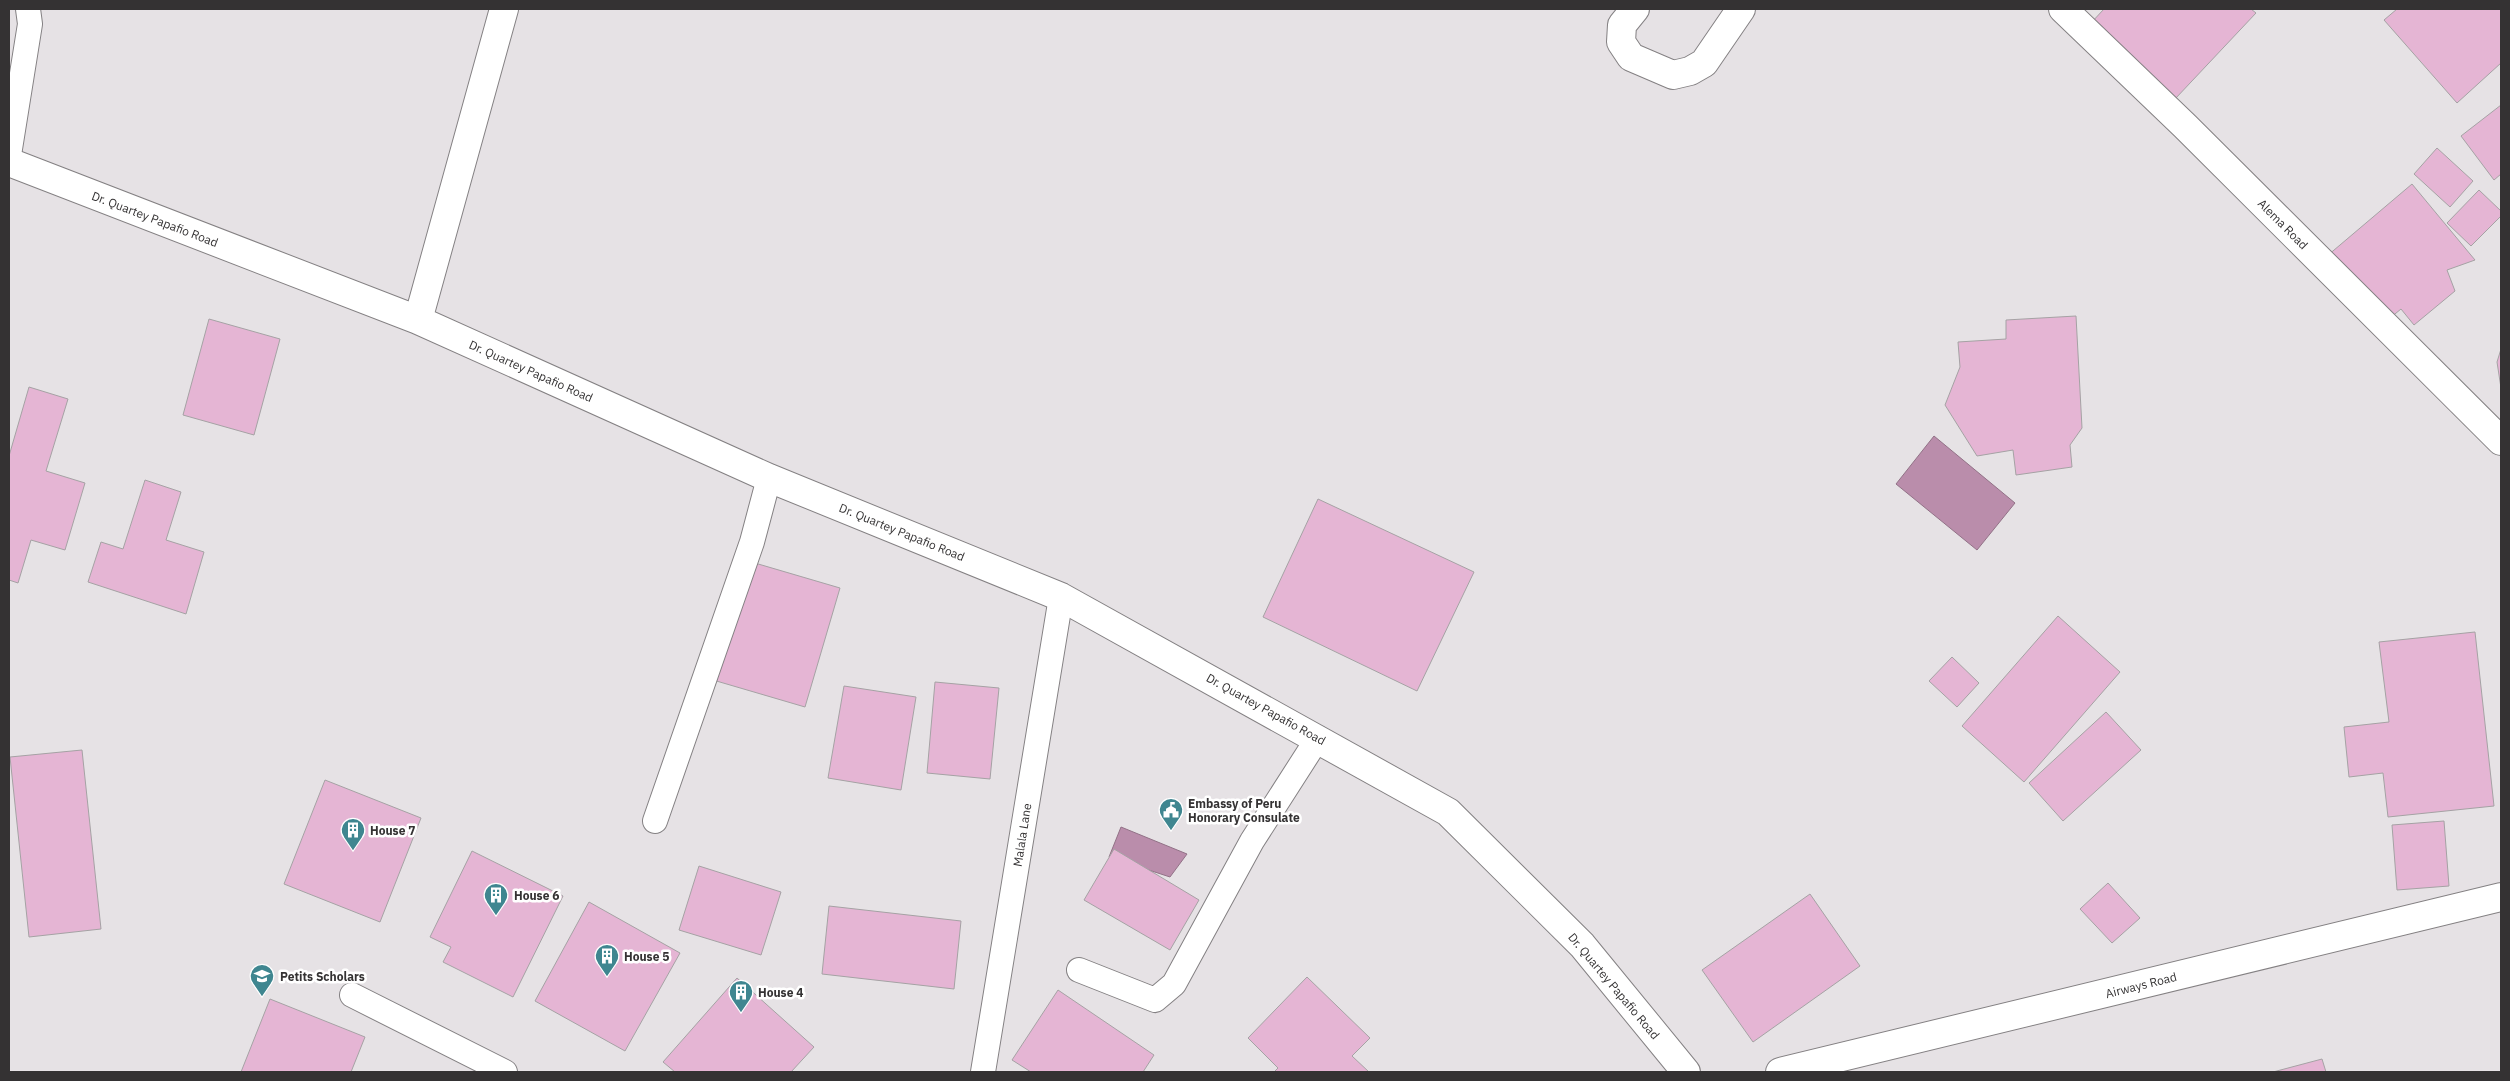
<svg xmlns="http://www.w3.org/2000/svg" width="2510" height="1081" viewBox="0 0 2510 1081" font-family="'IBM Plex Sans',sans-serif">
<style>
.water{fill:#ba8dab;stroke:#927287}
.building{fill:#e5b5d4;stroke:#a5a2a4}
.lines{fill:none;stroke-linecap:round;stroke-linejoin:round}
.service-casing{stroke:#848183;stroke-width:26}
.minor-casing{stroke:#848183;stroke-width:30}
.service{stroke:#fff;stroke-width:24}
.minor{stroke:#fff;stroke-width:28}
.labels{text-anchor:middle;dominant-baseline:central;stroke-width:5;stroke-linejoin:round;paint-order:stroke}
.street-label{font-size:12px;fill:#343233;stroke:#fff}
.poi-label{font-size:12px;font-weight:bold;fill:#343233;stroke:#fff;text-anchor:start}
</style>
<rect width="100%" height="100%" fill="#e6e2e5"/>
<!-- water -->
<path class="water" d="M1934 436 2015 503 1977 550 1896 484Z
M1121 827 1187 854 1170 877 1109 857Z"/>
<!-- building -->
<path class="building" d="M2104 9H2251L2256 13 2159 116 2077 38Z
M2397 9H2501V63L2457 103 2384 20Z
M2501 105V174L2494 180 2461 136Z
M2437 148 2473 181 2450 207 2414 174Z
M2412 184 2475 260 2447 270 2455 291 2414 325 2401 309 2384 323 2327 256Z
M2479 190 2501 211V216L2471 246 2447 223Z
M2076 316 2082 428 2070 445 2072 467 2016 475 2013 450 1977 456 1945 405 1960 367 1958 342 2006 339V320Z
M209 319 280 339 254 435 183 415Z
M2501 349V388L2497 362Z
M29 387 68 399 46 471 85 483 65 550 31 540 18 583 9 580V456Z
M145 480 181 492 166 540 204 552 186 614 88 582 101 542 123 549Z
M1318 499 1474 572 1417 691 1263 617Z
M748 561 840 588 805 707 713 680Z
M2058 616 2120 672 2024 782 1962 726Z
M2475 632 2494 806 2388 817 2383 773 2349 777 2344 727 2389 722 2379 642Z
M1952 657 1979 683 1957 707 1929 681Z
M935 682 999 688 990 779 927 773Z
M844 686 916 697 901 790 828 778Z
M2106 712 2141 750 2063 821 2029 783Z
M82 750 101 929 29 937 10 757Z
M325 780 421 818 380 922 284 884Z
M2444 821 2449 886 2397 890 2392 825Z
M1114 849 1199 900 1170 950 1084 900Z
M472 851 563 896 513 997 443 962 451 947 430 937Z
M699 866 781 892 761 955 679 930Z
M2108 883 2140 918 2112 943 2080 909Z
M1810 894 1860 966 1753 1042 1702 970Z
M589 902 680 953 625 1051 535 1001Z
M829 906 961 921 954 989 822 974Z
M1307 977 1370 1038 1352 1056 1369 1072H1274L1278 1068 1248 1038Z
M737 978 814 1047 791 1072H675L663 1062Z
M1058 990 1154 1055 1143 1072H1031L1012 1060Z
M270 999 365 1037 351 1072H241Z
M2322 1059 2326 1072H2273Z"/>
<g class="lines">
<!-- service casing -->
<g class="service-casing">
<path id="service" d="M9 155 30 24 28 9
M655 821 752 542 769 478
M1079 970 1155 1000 1174 984 1252 841 1318 738
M352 995 505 1072
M983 1072 1061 597"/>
</g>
<!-- minor casing -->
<g class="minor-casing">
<path id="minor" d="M1635 9 1622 25 1621 42 1631 57 1673 75 1690 71 1704 63 1741 9
M2063 9 2185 126 2501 441
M9 162 418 320 769 478 1061 597 1448 812 1582 945 1686 1072
M418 320 504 9
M1780 1072 2501 897"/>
</g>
<!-- service -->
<use href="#service" class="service"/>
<!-- minor -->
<use href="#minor" class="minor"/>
</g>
<!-- icons -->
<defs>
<g id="civic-pin" transform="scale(1.25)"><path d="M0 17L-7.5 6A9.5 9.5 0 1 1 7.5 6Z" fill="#3f8690" stroke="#fff"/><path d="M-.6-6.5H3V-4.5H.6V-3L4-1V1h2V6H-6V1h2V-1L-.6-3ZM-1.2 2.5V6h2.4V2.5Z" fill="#fff"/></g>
<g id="building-pin" transform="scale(1.25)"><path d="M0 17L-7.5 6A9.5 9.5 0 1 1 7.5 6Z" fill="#3f8690" stroke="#fff"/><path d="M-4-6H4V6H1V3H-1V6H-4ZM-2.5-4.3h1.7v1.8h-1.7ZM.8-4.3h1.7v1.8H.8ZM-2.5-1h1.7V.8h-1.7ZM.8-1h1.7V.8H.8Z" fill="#fff"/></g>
<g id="school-pin" transform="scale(1.25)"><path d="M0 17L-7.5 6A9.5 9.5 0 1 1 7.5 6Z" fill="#3f8690" stroke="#fff"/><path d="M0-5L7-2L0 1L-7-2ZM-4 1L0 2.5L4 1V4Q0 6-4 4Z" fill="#fff"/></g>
</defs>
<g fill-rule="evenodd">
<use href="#civic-pin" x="1171" y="810"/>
<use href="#building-pin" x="353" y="830"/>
<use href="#building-pin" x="496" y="895"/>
<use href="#building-pin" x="607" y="956"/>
<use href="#school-pin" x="262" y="976"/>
<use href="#building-pin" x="741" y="992"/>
</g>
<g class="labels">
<!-- street labels -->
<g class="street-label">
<text transform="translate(155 219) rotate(21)">Dr. Quartey Papafio Road</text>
<text transform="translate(2283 224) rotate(45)">Alema Road</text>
<text transform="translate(531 371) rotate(24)">Dr. Quartey Papafio Road</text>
<text transform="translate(902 532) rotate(22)">Dr. Quartey Papafio Road</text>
<text transform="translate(1266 709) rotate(29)">Dr. Quartey Papafio Road</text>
<text transform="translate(1022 835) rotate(-81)">Malala Lane</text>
<text transform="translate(2141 985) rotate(-14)">Airways Road</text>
<text transform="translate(1614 986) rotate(50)">Dr. Quartey Papafio Road</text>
</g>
<!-- poi labels -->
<g class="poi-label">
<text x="1188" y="803">Embassy of Peru<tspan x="1188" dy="14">Honorary Consulate</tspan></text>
<text x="370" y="830">House 7</text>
<text x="514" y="895">House 6</text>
<text x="624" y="956">House 5</text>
<text x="280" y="976">Petits Scholars</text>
<text x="758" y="992">House 4</text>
</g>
</g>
<!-- border -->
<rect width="2510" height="1081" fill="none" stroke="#343233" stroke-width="20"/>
</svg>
